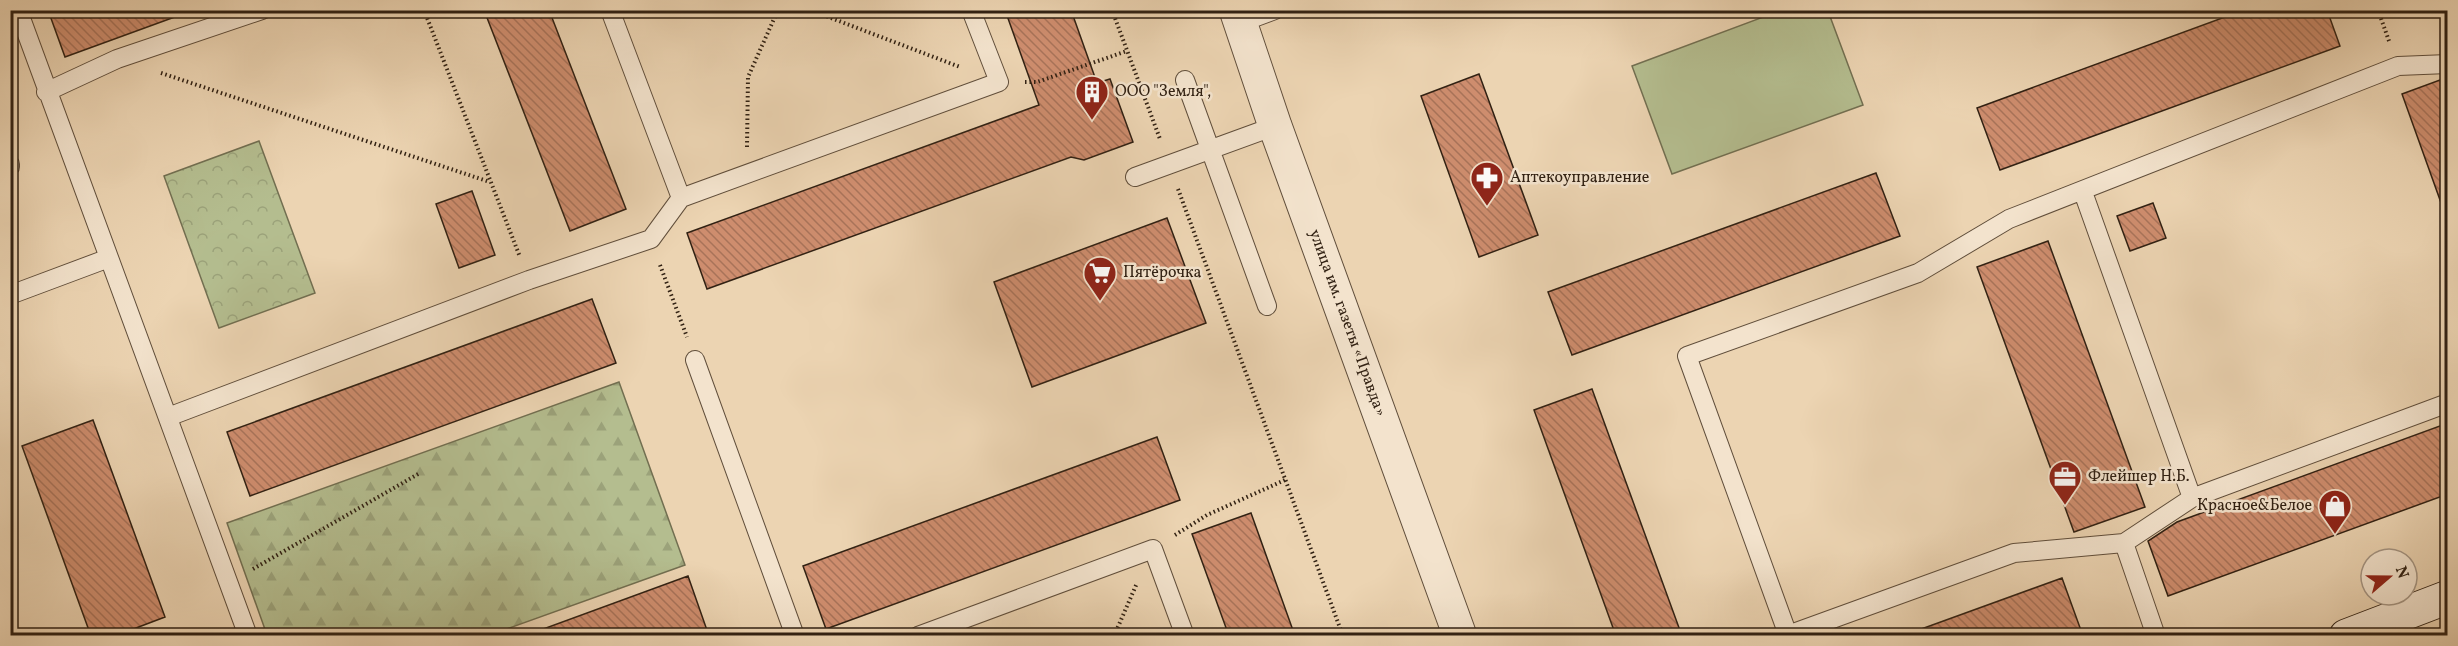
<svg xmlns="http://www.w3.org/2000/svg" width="2458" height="646" viewBox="0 0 2458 646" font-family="Vollkorn,serif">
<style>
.forest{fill:url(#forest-firs);stroke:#726f51;stroke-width:1.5}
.park{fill:url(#park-crowns);stroke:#726f51;stroke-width:1.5}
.pitch{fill:#b4bd8f;stroke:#726f51;stroke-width:1.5}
.building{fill:url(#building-back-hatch);stroke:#312113;stroke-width:1.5}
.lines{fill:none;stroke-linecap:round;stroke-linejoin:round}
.service-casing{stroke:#604e3b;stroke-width:20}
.tertiary-casing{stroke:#604e3b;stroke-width:35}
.secondary-casing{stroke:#312113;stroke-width:35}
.path{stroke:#312113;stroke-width:4;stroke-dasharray:1.5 3;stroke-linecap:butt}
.service{stroke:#f3e3cd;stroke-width:18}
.tertiary{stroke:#f3e3cd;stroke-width:33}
.secondary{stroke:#f3e3cd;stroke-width:33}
.tram{stroke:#312113;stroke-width:1.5}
.labels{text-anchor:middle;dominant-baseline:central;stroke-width:5;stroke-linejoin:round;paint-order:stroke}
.poi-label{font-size:16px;fill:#312113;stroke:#f3e3cd;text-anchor:start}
.street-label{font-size:16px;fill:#312113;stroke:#f3e3cd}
</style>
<defs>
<pattern id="forest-firs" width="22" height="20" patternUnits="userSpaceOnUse" patternTransform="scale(1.5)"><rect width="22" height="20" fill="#b4bd8f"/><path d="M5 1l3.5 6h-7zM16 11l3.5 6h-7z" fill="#9ba27a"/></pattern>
<pattern id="park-crowns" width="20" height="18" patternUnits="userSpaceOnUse" patternTransform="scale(1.5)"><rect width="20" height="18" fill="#b4bd8f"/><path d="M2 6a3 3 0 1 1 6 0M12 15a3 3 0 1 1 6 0" fill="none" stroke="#9ba27a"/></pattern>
<pattern id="building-back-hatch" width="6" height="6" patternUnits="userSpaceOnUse" patternTransform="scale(1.5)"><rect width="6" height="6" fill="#ce8d6e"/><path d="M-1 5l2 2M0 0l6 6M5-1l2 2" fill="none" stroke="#a87359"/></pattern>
</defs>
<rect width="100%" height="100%" fill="#ecd4b2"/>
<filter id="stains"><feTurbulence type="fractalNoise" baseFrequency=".00333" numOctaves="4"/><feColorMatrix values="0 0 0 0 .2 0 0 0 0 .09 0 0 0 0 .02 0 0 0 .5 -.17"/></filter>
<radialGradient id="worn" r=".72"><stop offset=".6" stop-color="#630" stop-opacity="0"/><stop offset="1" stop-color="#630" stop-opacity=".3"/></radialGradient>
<!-- forest -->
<path class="forest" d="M619 382 685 565 490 635H267L227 523Z"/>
<!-- park -->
<path class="park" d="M259 141 315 293 219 328 164 176Z"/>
<!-- pitch -->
<path class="pitch" d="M1782 10 1828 11 1863 105 1672 174 1632 66Z"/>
<!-- building -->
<path class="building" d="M48 10H182L183 14 65 57Z
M484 10H549L626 209 570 231Z
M1005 10H1071L1097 83 1110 79 1133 142 1084 160 1071 157 707 289 687 233 1039 105Z
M2244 10H2327L2340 46 2000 170 1977 108Z
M1479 74 1538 235 1479 257 1421 96Z
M2448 77V210L2444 211 2402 94Z
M1876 173 1900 236 1572 355 1548 292Z
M472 191 495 255 459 268 436 204Z
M2153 203 2166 238 2130 251 2117 216Z
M1167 218 1206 323 1032 387 994 282Z
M2048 241 2145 507 2074 532 1977 267Z
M592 299 616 363 250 496 227 432Z
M1592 389 1682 636H1616L1534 410Z
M93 420 165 617 115 636H91L22 446Z
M2448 423V494L2168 596 2148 541 2177 522Z
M1157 437 1180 500 826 629 803 566Z
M1251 513 1295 636H1229L1192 534Z
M688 576 709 636H535V632Z
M2062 578 2083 636H1914L1913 632Z"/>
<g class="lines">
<!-- service casing -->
<g class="service-casing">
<path id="service" d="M18 10 248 636
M610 10 681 198
M1240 23 1275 10
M2448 64 2398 66 2009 219 1918 273 1687 356 1788 635 2014 553 2124 543 2192 498 2448 403
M1185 80 1267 306
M46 92 117 59 262 10
M10 164V167
M1135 177 1275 126
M2083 192 2192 498
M10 295 109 258
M695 360 795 636
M168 417 529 280 651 239 681 198 999 82 971 10
M2124 543 2156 636
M918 636 1153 549 1185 636"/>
</g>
<!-- tertiary casing -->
<g class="tertiary-casing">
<path id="tertiary" d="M1236 10 1275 126 1460 636"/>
</g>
<!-- secondary casing -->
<g class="secondary-casing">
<path id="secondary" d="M2346 636 2448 597"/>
</g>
<!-- path -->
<path class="path" d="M424 10 520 257
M810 10 960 67
M1112 10 1160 139
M2378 10 2389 41
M161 73 490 182
M1025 82H1037L1127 51
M747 147 748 77 778 10
M1178 189 1343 636
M660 265 687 337
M1175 535 1207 515 1285 480
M253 569 420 473
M1114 636 1137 583"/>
<!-- service -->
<use href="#service" class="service"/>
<!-- tertiary -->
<use href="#tertiary" class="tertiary"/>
<!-- secondary -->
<use href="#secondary" class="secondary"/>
<!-- tram -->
<path class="tram" d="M2420 636 2448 625"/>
</g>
<!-- icons -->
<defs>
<g id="building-pin" transform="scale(1.725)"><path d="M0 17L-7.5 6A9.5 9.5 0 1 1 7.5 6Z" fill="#8f2418" stroke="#f3e3cd"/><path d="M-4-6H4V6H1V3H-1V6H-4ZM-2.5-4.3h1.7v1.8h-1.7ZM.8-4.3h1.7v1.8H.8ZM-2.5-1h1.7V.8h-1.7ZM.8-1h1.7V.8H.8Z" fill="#fff"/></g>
<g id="pharmacy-pin" transform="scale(1.725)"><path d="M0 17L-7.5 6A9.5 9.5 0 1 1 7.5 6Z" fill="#8f2418" stroke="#f3e3cd"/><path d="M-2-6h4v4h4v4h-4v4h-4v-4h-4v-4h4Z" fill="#fff"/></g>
<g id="supermarket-pin" transform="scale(1.725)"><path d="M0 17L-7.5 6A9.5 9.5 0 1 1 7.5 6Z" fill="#8f2418" stroke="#f3e3cd"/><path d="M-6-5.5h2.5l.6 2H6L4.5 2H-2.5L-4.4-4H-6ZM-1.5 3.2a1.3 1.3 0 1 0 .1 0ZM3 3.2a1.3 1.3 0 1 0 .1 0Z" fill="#fff"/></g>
<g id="office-pin" transform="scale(1.725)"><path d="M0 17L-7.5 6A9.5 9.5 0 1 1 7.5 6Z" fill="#8f2418" stroke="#f3e3cd"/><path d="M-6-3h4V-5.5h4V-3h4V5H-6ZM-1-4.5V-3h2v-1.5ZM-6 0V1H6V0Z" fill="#fff"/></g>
<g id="shop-pin" transform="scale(1.725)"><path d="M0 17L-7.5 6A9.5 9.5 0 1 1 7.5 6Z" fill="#8f2418" stroke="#f3e3cd"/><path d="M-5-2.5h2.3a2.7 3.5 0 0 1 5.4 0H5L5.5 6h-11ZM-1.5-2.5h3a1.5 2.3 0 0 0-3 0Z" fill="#fff"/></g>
</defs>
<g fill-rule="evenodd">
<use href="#building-pin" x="1092" y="92"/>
<use href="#pharmacy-pin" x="1487" y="178"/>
<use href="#supermarket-pin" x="1100" y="273"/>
<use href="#office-pin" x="2065" y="477"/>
<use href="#shop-pin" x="2335" y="506"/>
</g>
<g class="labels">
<!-- poi labels -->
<g class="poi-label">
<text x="1115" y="92">ООО "Земля",</text>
<text x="1510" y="178">Аптекоуправление</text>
<text x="1123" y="273">Пятёрочка</text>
<text x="2088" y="477">Флейшер Н.Б.</text>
<text x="2312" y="506" text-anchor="end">Красное&amp;Белое</text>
</g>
<!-- street labels -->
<g class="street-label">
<text transform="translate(1347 323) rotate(70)">улица им. газеты «Правда»</text>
</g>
</g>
<!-- margin -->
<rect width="2458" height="646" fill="none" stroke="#ecd4b2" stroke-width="36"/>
<rect x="12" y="12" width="2434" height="622" fill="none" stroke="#312113" stroke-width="3"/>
<rect x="18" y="18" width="2422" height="610" fill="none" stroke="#312113" stroke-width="1.5"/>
<!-- north arrow -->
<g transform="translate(2389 577) rotate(70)"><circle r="28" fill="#f3e3cd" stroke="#a59583" stroke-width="1.5"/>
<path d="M0-4.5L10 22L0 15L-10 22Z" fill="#8f2418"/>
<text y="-9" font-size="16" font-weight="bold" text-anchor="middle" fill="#312113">N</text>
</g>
<rect width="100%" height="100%" filter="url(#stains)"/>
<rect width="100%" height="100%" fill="url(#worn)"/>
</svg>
